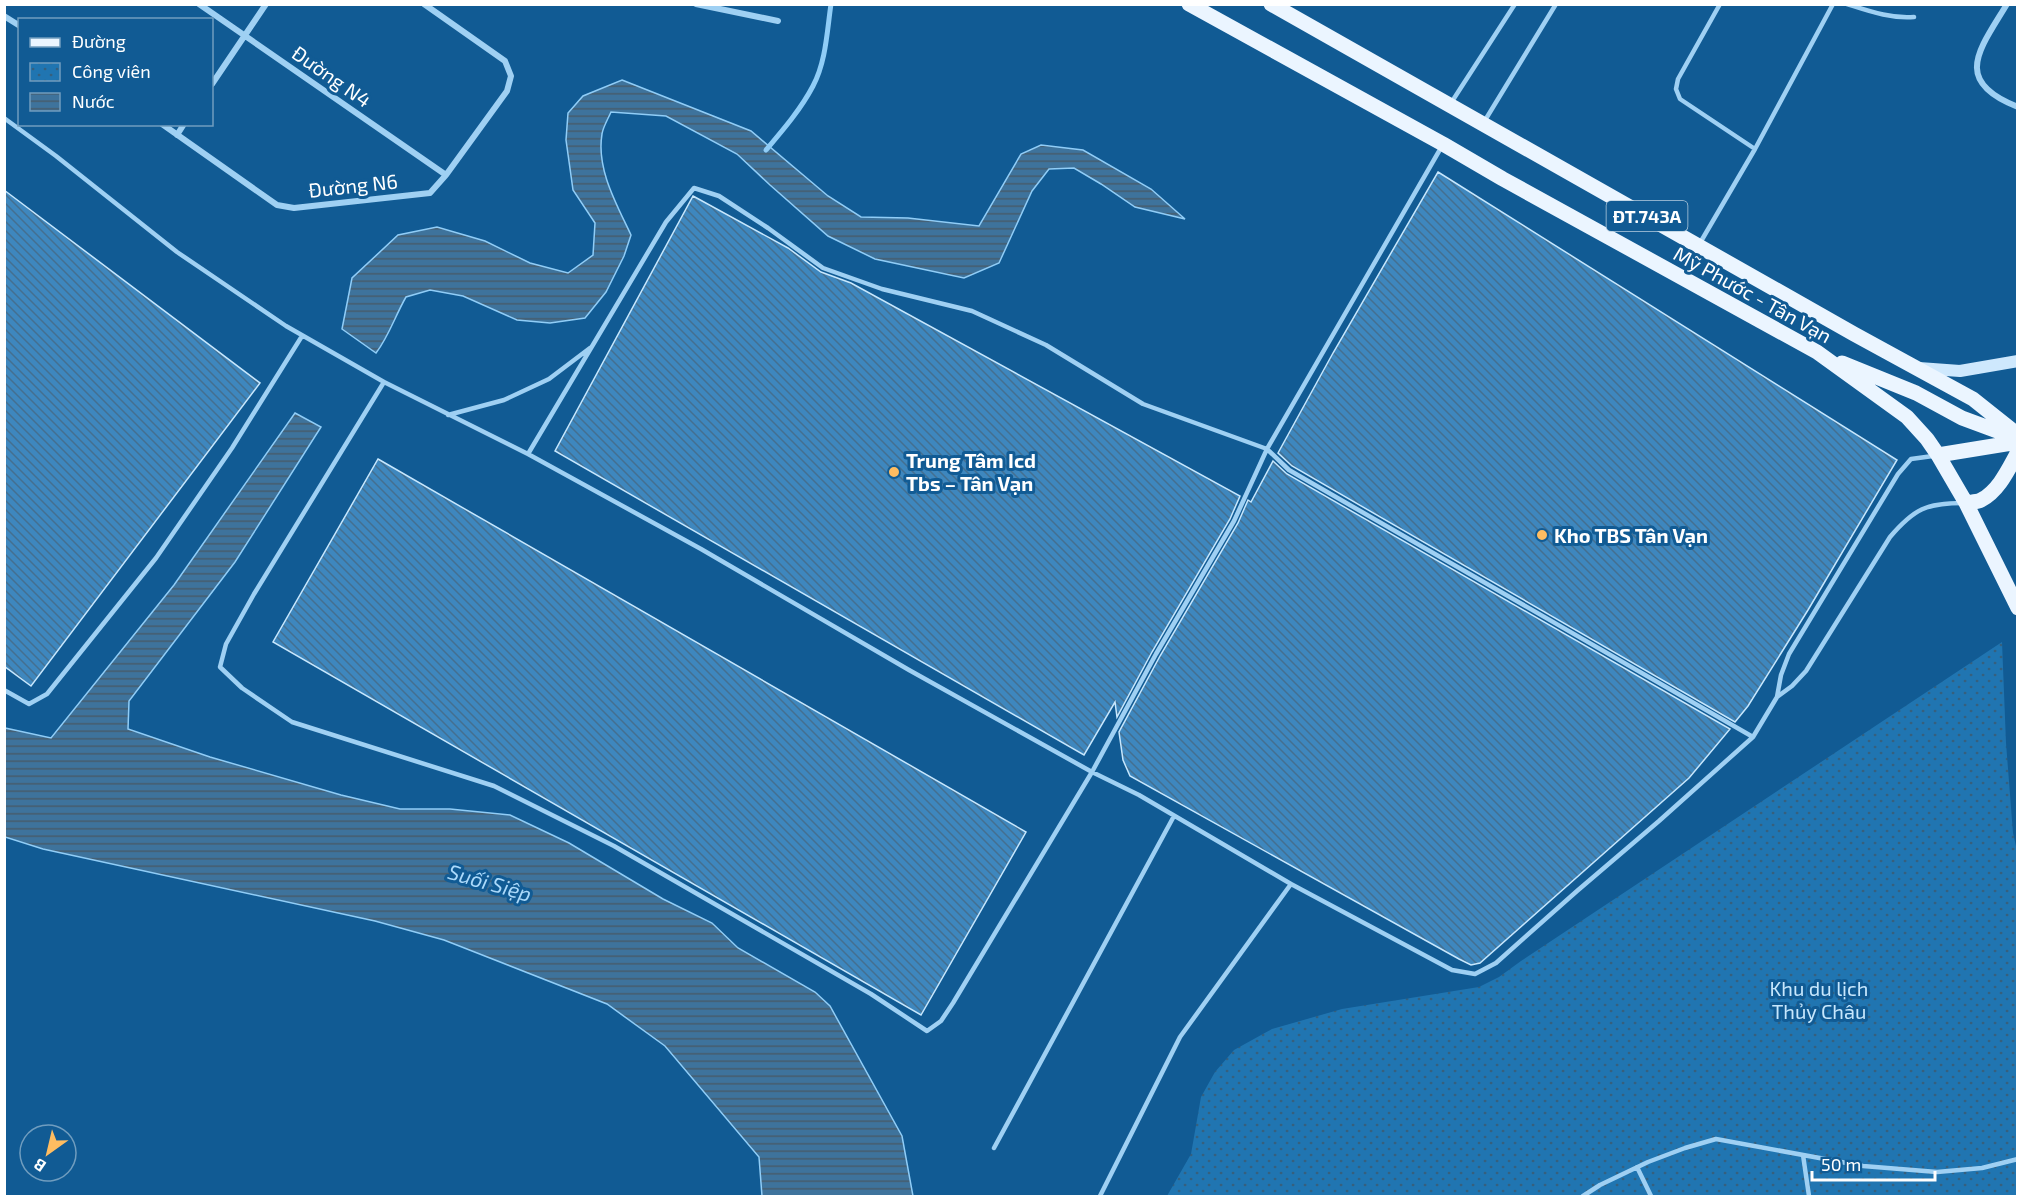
<svg xmlns="http://www.w3.org/2000/svg" width="2022" height="1201" viewBox="0 0 2022 1201" font-family="'Exo 2',sans-serif">
<style>
.park{fill:url(#park-dots)}
.water{fill:url(#water-rules);stroke:#90cdf7;stroke-width:1.5}
.lines{fill:none;stroke-linecap:round;stroke-linejoin:round}
.stream{stroke:#90cdf7;stroke-width:5}
.building{fill:url(#building-back-hatch);stroke:#c7e7fd;stroke-width:1.5}
.lane{stroke:#9fd0f3;stroke-width:4.5}
.street{stroke:#9fd0f3;stroke-width:6}
.secondary{stroke:#cee8fd;stroke-width:12}
.primary{stroke:#ebf5ff;stroke-width:15}
.poi-dot{fill:#ffbd61;stroke:#115b94;stroke-width:2}
.labels{text-anchor:middle;dominant-baseline:central;stroke-width:6;stroke-linejoin:round;paint-order:stroke}
.shield{fill:#115b94;stroke:#b8cedf;stroke-width:1.5}
.shield-label{font-size:18px;font-weight:bold;fill:#fff}
.street-label{font-size:20px;fill:#fff;stroke:#115b94}
.poi-label{font-size:20px;font-weight:bold;fill:#fff;stroke:#115b94;text-anchor:start}
.park-label{font-size:20px;fill:#c7e7fd;stroke:#115b94}
.water-label{font-size:21px;font-style:italic;fill:#abd9fa;stroke:#115b94}
</style>
<defs>
<pattern id="park-dots" width="8" height="8" patternUnits="userSpaceOnUse" patternTransform="scale(1.5)"><rect width="8" height="8" fill="#2075b1"/><path d="M2 2h.1M6 6h.1" fill="none" stroke="#36607e" stroke-width="1.8" stroke-linecap="round"/></pattern>
<pattern id="water-rules" width="6" height="5" patternUnits="userSpaceOnUse" patternTransform="scale(1.5)"><rect width="6" height="5" fill="#3e739c"/><path d="M0 2.5h6" fill="none" stroke="#465c6c"/></pattern>
<pattern id="building-back-hatch" width="6" height="6" patternUnits="userSpaceOnUse" patternTransform="scale(1.5)"><rect width="6" height="6" fill="#3e87be"/><path d="M-1 5l2 2M0 0l6 6M5-1l2 2" fill="none" stroke="#446f90"/></pattern>
</defs>
<rect width="100%" height="100%" fill="#115b94"/>
<!-- park -->
<path class="park" d="M2002 642 2006 743 2013 833 2018 855 2017 1196H1167L1191 1154 1201 1097 1215 1072 1234 1050 1272 1029 1342 1009 1479 987 1499 977 1521 961Z"/>
<!-- water -->
<path class="water" d="M622 80 751 131 828 196 861 217 908 218 979 226 1021 154 1041 145 1083 150 1151 189 1185 219 1135 207 1101 184 1074 168 1049 169 1032 191 999 263 964 278 875 259 828 236 770 185 737 154 666 116 611 112C608 119 603 127 602 134 596 169 617 205 631 235L624 256 606 292 585 318 550 323 517 320 463 296 430 290 406 297C395 316 389 336 376 353L342 329 352 278 398 235 437 227 485 241 530 263 568 273 593 255 595 223 573 190 566 140 568 113 583 96Z
M295 413 321 427 235 562 129 701 128 729 210 757 341 795 400 809H450L510 815 569 843 663 899 712 923 738 948 815 992 830 1006 902 1136 913 1196H762L759 1157 665 1046 607 1004 444 940 375 921 43 849 5 837V728L51 738 174 585Z"/>
<g class="lines">
<!-- stream -->
<path class="stream" d="M766 150C783 130 801 109 813 86 826 62 827 31 831 4"/>
</g>
<!-- building -->
<path class="building" d="M1438 172 1897 460 1808 610 1748 706 1735 722 1292 466 1278 453 1333 353Z
M4 190 260 383 31 686 4 666Z
M693 196 788 248 821 272 851 283 1240 496 1230 519 1152 652 1117 717 1115 702 1084 755 555 451Z
M378 459 1026 832 921 1015 273 642Z
M1273 461 1287 474 1730 729 1689 778 1480 963 1471 965 1459 959 1130 776 1123 760 1119 732 1160 656 1238 523 1248 500 1251 502Z"/>
<g class="lines">
<!-- lane -->
<path class="lane" d="M1720 4 1678 79 1676 89 1680 99 1755 149
M1847 4C1869 11 1891 19 1914 17
M1451 103 1515 4
M4 118 56 156 177 252 286 326 384 382 528 454 701 549 909 670 1092 772 1139 795 1291 884
M1484 122 1556 4
M1700 243 1755 149 1833 4
M384 382 254 594 226 644 220 667 242 688 292 722 494 786 614 846 871 994 927 1031 941 1021 953 1003 1092 772 1156 654 1234 521 1267 449 1289 470 1753 737
M448 415 504 400 549 379 590 348
M528 454 666 222 694 188 719 196 768 228 823 268 882 289 972 311 1046 345 1143 404 1267 449 1442 146
M4 690 29 704 47 694 156 558 232 448 302 336
M1777 697 1792 686 1806 671 1890 537C1914 509 1926 503 1963 503
M994 1148 1174 816
M1803 1155 1809 1196
M1637 1167 1651 1196
M1100 1196 1180 1037 1291 884 1452 970 1475 974 1496 963 1577 891 1659 821 1753 737 1777 697 1781 675 1789 654 1898 474 1911 459 1933 456
M1583 1196 1600 1185 1648 1162 1685 1148 1716 1139 1863 1166 1937 1172 1982 1168 2018 1159"/>
<!-- street -->
<path class="street" d="M199 4 446 175
M696 4 778 21
M2007 4C1980 49 1951 81 2018 107
M4 16 20 26
M212 84 266 4
M162 124 277 205 294 208 430 193 446 175 507 91 511 76 505 61 424 4
M177 135 184 124"/>
<!-- secondary -->
<path class="secondary" d="M1919 368 1960 371 2018 361"/>
<!-- primary -->
<path class="primary" d="M1189 4 1443 144 1503 179 1817 352 1907 417 1927 439 1938 455 1966 503 2018 608
M1271 4 1854 334 1973 399 2018 435
M1842 363 1916 393 1962 418 2016 438
M1938 455 2018 442
M1966 503C1971 502 1977 502 1981 500 1999 491 2009 468 2018 452"/>
</g>
<!-- markers -->
<g class="poi-dot">
<circle cx="894" cy="472" r="6"/>
<circle cx="1542" cy="535" r="6"/>
</g>
<g class="labels">
<!-- shield labels -->
<rect class="shield" x="1606.5" y="201" width="81" height="30" rx="4.5"/>
<g class="shield-label">
<text x="1647" y="216">ĐT.743A</text>
</g>
<!-- street labels -->
<g class="street-label">
<text transform="translate(332 76) rotate(35)">Đường N4</text>
<text transform="translate(353 185) rotate(-6)">Đường N6</text>
<text transform="translate(1753 294) rotate(29)">Mỹ Phước - Tân Vạn</text>
</g>
<!-- poi labels -->
<g class="poi-label">
<text x="906" y="460">Trung Tâm Icd<tspan x="906" dy="23">Tbs – Tân Vạn</tspan></text>
<text x="1554" y="535">Kho TBS Tân Vạn</text>
</g>
<!-- park labels -->
<g class="park-label">
<text x="1819" y="988">Khu du lịch<tspan x="1819" dy="23">Thủy Châu</tspan></text>
</g>
<!-- water labels -->
<g class="water-label">
<text transform="translate(490 882) rotate(16)">Suối Siệp</text>
</g>
</g>
<!-- border -->
<rect width="2022" height="1201" fill="none" stroke="#ffffff" stroke-width="12"/>
<!-- legend -->
<rect x="18" y="18" width="195" height="108" fill="#115b94" stroke="#709dbf" stroke-width="1.5"/>
<rect x="30" y="38" width="30" height="9" fill="#ebf5ff" stroke="#709dbf" stroke-width="1.5"/>
<text x="72" y="48" font-size="18" fill="#ffffff">Đường</text>
<rect x="30" y="63" width="30" height="18" fill="url(#park-dots)" stroke="#709dbf" stroke-width="1.5"/>
<text x="72" y="78" font-size="18" fill="#ffffff">Công viên</text>
<rect x="30" y="93" width="30" height="18" fill="url(#water-rules)" stroke="#709dbf" stroke-width="1.5"/>
<text x="72" y="108" font-size="18" fill="#ffffff">Nước</text>
<!-- north arrow -->
<g transform="translate(48 1153) rotate(214)"><circle r="28" fill="#115b94" stroke="#709dbf" stroke-width="1.5"/>
<path d="M0-4.5L10 22L0 15L-10 22Z" fill="#ffbd61"/>
<text y="-9" font-size="16" font-weight="bold" text-anchor="middle" fill="#ffffff">B</text>
</g>
<!-- scale -->
<path d="M1812 1171v9h123v-9" fill="none" stroke="#ffffff" stroke-width="3"/>
<text x="1821" y="1171" font-size="18" fill="#ffffff" stroke="#115b94" stroke-width="4.5" paint-order="stroke">50 m</text>
</svg>
